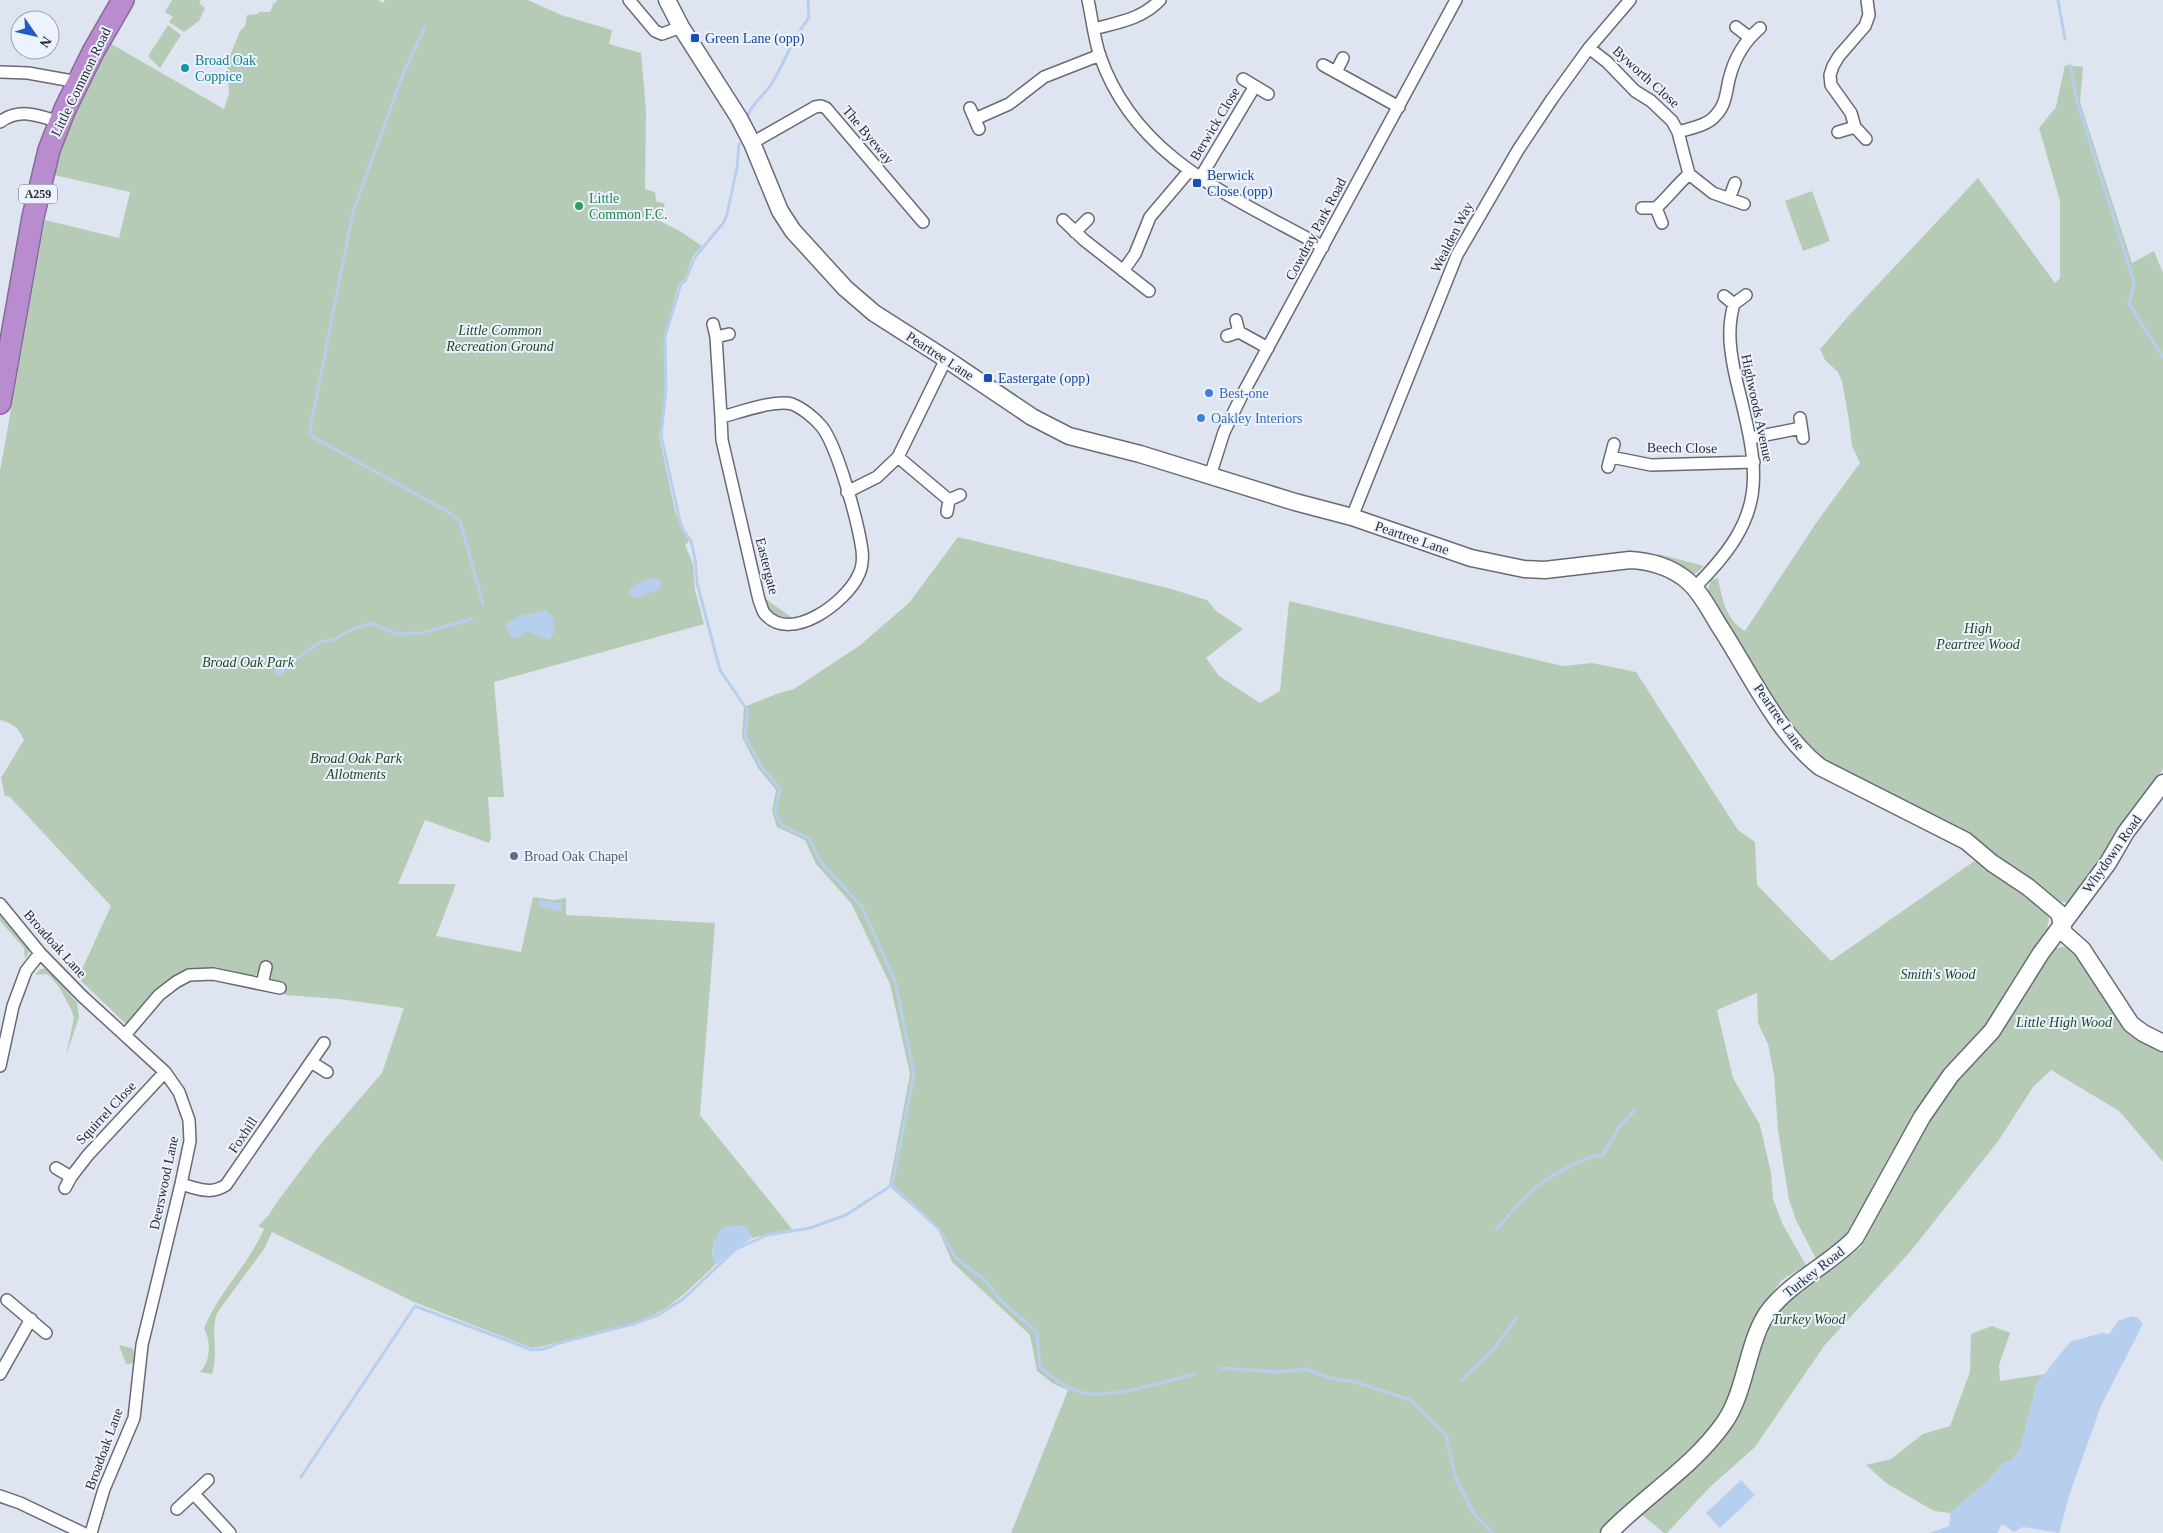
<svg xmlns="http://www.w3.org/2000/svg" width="2163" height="1533" viewBox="0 0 2163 1533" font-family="'Times New Roman',serif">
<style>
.green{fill:#b6cbb5}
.water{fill:#b7cfef}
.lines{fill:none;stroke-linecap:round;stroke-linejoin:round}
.stream{stroke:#b7cfef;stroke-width:3}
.street-casing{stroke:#666b75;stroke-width:14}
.secondary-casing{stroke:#666b75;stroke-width:19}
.highway-casing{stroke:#866a97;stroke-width:24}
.street{stroke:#fff;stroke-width:11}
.secondary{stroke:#fff;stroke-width:16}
.highway{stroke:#b88cce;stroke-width:21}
.transit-dot{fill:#1a4fb4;stroke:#ecf2fe;stroke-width:2}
.culture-dot{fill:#0f9aa8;stroke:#ecf2fe;stroke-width:2}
.leisure-dot{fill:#2e9e5b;stroke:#ecf2fe;stroke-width:2}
.shop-dot{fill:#3f7fe0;stroke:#ecf2fe;stroke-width:2}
.service-dot{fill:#5c6f8a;stroke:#ecf2fe;stroke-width:2}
.labels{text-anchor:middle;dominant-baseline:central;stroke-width:4;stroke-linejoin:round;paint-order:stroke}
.shield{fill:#ecf2fe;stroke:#64676e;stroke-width:1}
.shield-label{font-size:12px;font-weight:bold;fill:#2a2c31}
.transit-label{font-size:14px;fill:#164399;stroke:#ecf2fe;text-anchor:start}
.culture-label{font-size:14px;fill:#0d838f;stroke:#ecf2fe;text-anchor:start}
.street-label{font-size:14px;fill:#2a2c31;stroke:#ecf2fe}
.leisure-label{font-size:14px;fill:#27864d;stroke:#ecf2fe;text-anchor:start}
.park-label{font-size:14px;font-style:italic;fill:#204920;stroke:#ecf2fe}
.shop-label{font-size:14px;fill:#366cbe;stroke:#ecf2fe;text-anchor:start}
.service-label{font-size:14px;fill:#4e5e75;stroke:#ecf2fe;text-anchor:start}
</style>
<rect width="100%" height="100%" fill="#dfe5f0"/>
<!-- green -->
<path class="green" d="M172 0H201L199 3 205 8 199 21 184 32 169 22 173 17 165 12Z
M278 0H378L383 3 385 0H528L561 15 612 30 609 44 641 53 646 110 645 189 655 192 656 201 665 204 660 221 680 231 702 246 693 256 684 280 679 283 664 338 666 390 663 419 659 435 675 510 682 530 689 541 685 545 693 564 695 590 704 624 494 682 504 797H488L491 838 489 843 425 820 398 884H456L436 936 521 952 533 897 554 900 566 898V915L715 923 700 1115 792 1229 752 1238 745 1226 714 1241 712 1252 715 1265C697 1282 680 1300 659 1312 629 1329 578 1335 545 1346L532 1348 414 1302 272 1232 264 1249 217 1313C210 1333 219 1353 212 1374L200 1372C211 1361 211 1341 204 1328 219 1292 248 1265 264 1229L258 1226 268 1216 277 1202 319 1146 382 1073 404 1008 339 999 285 995 283 984 274 982 269 976 271 968 262 964 258 974C244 979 228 973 213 970 174 962 150 999 127 1025L78 978 111 906 10 797 5 796 1 778 24 740C18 727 14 724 0 720V471L45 220 119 238 130 192 54 175 68 128 108 42 224 109 229 94 227 63 240 31 245 26 247 15 258 14 259 12H270L273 6 272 5Z
M168 25 181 35 160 68 148 56Z
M2065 65 2083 67 2080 102 2132 263 2154 251 2163 273V769L2121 828 2094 872 2070 902H2059L1828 765C1778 719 1745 657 1710 600L1708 590 1711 580 1718 578C1722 599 1726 620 1745 631L1816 523 1860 463 1852 446 1849 421 1842 381 1838 372 1825 360 1820 349 1852 312 1978 178 2055 283 2060 278V201L2039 128 2056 107Z
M1812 191 1830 241 1803 251 1785 201Z
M958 537 1168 588 1207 600 1216 611 1243 629 1206 658 1219 676 1260 703 1280 691 1289 601 1563 666 1592 663 1636 672 1738 830 1755 842 1757 885 1831 961 1973 862 1977 861C2000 875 2035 895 2049 918L2046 935 1862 1215C1852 1228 1833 1259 1816 1259L1796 1220 1789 1200 1778 1130 1774 1075 1768 1044 1758 1023 1757 993 1717 1010 1733 1078 1760 1125 1771 1173 1773 1199 1783 1225 1806 1265 1782 1280 1763 1305 1733 1394 1720 1420 1687 1457 1616 1514 1602 1533H1011L1068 1390 1052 1383 1037 1371 1030 1335 952 1262 938 1229 889 1186 910 1074 890 984 851 903 816 864 805 840 777 827 772 811 776 790 758 768 742 737 744 707 779 693 794 689 859 646 909 603Z
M1658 554 1704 566 1695 574H1688L1658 557Z
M763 597 795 620C776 618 770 616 763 597Z
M0 912 28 945 30 950 25 959 24 948 0 921Z
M2061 947 2075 948 2157 1049 2163 1052V1162L2119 1111 2051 1070 2033 1087 1999 1140 1910 1252 1824 1346 1755 1447 1710 1487 1667 1533H1664L1640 1513 1687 1471 1755 1358 1768 1332 1767 1329 1775 1312 1813 1276 1837 1265 1861 1247 1899 1170 1933 1110 2051 950Z
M44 968 51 973 77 1003 79 1017 66 1056 74 1018 71 1009 59 987 50 976 45 974 35 975 39 970Z
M1992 1326 2010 1333 1999 1365 2000 1381 2046 1374 2037 1383 2021 1447 2011 1461 2003 1463 1989 1480 1950 1513 1934 1511 1886 1483 1866 1465 1891 1459 1923 1434 1950 1426 1970 1372 1971 1334Z
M119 1345 132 1348 136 1355 135 1363 126 1364Z"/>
<!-- water -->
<path class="water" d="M651 578H656L661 581 660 589 636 598 628 593 634 585Z
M546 610 552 617 555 631 549 640 526 631 520 637 512 638 505 624 519 616Z
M279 656 292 662 279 677 275 673 274 657Z
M539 900 562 903 561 912 538 906Z
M734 1225 745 1226 752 1238 715 1265C710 1248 713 1243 722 1228Z
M2131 1316 2138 1318 2143 1324 2101 1406 2070 1493 2059 1533 2023 1527 2014 1532 2002 1524 1997 1533H1929L1949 1526 1950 1513 1989 1480 2003 1463 2011 1461 2021 1447 2037 1383 2070 1342 2101 1333 2109 1334 2118 1321Z
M1741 1480 1755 1495 1720 1528 1706 1513Z"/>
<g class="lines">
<!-- stream -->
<path class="stream" d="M2058 0 2065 39
M425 27 403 74 353 212 309 435 447 511 460 521 483 604
M2070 65 2077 101 2134 282 2129 304 2163 357
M747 117C752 103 764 96 772 83 785 62 793 37 809 18L808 0
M739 144 737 168 727 214 724 222 695 257 685 281 681 284 665 337 666 390 661 435 679 517 683 530 691 541 695 559 697 583 720 670 748 711 745 737 761 766 780 789 775 811 781 825 809 838 820 861 862 907 895 981 914 1074 892 1185 939 1229 956 1258 987 1282 999 1299 1037 1332 1040 1367C1052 1377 1068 1390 1084 1393 1116 1398 1163 1382 1195 1374
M292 662 320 642 333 640 347 632 370 623 397 634 421 633 472 619
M1496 1230C1522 1199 1539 1179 1577 1163 1586 1159 1593 1155 1603 1155L1619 1127 1635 1110
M1221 1368 1279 1372 1306 1369 1330 1378 1355 1382 1411 1400 1446 1435 1455 1476 1474 1514 1493 1533
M1461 1381 1494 1349 1517 1317
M301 1477 415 1306 532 1350 544 1349 559 1343 633 1324 658 1315 683 1299 736 1249 767 1235 810 1228 846 1215 892 1185"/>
<!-- street casing -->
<g class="street-casing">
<path id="street" d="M629 0 655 31 662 34 681 27
M1088 0C1092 18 1094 39 1100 56 1136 160 1234 197 1323 247
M1736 27 1749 37
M1094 29C1119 22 1142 19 1160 0
M1589 48 1607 62 1635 91 1651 101 1672 121 1678 132 1689 174 1713 193 1744 204
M1323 65 1399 107
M0 72 28 73 78 82
M1336 72 1343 58
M1243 79 1268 94
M970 108 979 129
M975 119 1009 104 1044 77 1100 55
M0 122C20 107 38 116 60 122
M1678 132C1691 128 1707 126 1716 115 1727 104 1726 89 1730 76 1735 57 1746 40 1760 28
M1838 132 1855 127
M1866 139 1855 127 1851 113 1831 85 1830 75 1833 66 1839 56 1865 26 1869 15 1867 0
M752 143 815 107 821 106 826 108 923 222
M1200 178 1255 86
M1729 199 1735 183
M1642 208H1656L1662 223
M1656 208C1668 197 1677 185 1689 174
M1063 220 1084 240 1149 291
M1075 232 1088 219
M1123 271 1135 254 1150 217 1189 171
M1724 296 1734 304 1746 295
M713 324 716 337 721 417C738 413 776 399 792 404 802 408 815 418 822 427 838 448 858 522 862 550 863 558 862 569 858 576 846 602 791 644 765 614 762 611 761 604 759 600L722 440 721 417
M1239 332 1268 348
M1227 336 1239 332 1236 320
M716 337 729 334
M1800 418 1803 438
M1751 438 1801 428
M898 457 949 500
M1611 457 1651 465 1754 462
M1608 467 1614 444
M1210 476 1224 432 1241 397 1456 0
M847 492 877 477 898 457 946 359
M947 512 949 500 960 495
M1352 517 1457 255 1518 150 1552 99 1589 48 1630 0
M1694 588C1768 515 1761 478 1737 383 1731 357 1726 331 1734 304
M0 904 40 953 82 996 165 1072 179 1092 189 1120 190 1141 181 1184 142 1345 134 1418 104 1489 91 1533
M262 984 266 967
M125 1035 159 995 176 982 189 975 213 974 280 988
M311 1062 327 1072
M0 1066 13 1006 26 971 40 953
M56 1168 71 1177
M181 1184C198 1189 211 1195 226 1185L324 1043
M65 1188 71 1177 88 1155 165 1072
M7 1300 46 1333
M0 1374 31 1319
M194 1494 230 1533
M0 1496 20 1503 83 1533
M177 1509 208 1480"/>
</g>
<!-- secondary casing -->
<g class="secondary-casing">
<path id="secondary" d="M667 0 681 27 739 118 752 143 780 211 793 231 845 288 874 313 946 359 1032 417 1069 436 1140 454 1295 502 1352 517 1471 558 1524 569 1545 570 1630 560C1649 561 1668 566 1684 578 1699 589 1710 611 1720 627 1750 673 1777 733 1820 767L1966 841 1992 863 2028 887 2059 913 2064 933 2082 949 2131 1024 2143 1033 2163 1043
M1609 1533C1646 1495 1693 1467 1724 1423 1747 1391 1747 1337 1771 1308 1795 1279 1830 1264 1855 1238L1922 1117 1951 1075 1992 1031 2041 953 2108 863 2126 832 2163 783"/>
</g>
<!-- highway casing -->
<g class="highway-casing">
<path id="highway" d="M0 403 33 217 49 150 65 109 93 52 123 0"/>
</g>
<!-- street -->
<use href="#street" class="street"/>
<!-- secondary -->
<use href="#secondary" class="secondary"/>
<!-- highway -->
<use href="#highway" class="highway"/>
</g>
<!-- markers -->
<g class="transit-dot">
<rect x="690" y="33" width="10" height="10" rx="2.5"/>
<rect x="1192" y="178" width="10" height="10" rx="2.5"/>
<rect x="983" y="373" width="10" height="10" rx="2.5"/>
</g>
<circle class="culture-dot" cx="185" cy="68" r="5"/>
<circle class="leisure-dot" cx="579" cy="206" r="5"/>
<g class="shop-dot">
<circle cx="1209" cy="393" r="5"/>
<circle cx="1201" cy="418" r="5"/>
</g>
<circle class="service-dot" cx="514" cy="856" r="5"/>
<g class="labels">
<!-- shield labels -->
<rect class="shield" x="19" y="184.5" width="38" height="19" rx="4"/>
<g class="shield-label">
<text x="38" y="194">A259</text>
</g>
<!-- transit labels -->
<g class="transit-label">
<text x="705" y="38">Green Lane (opp)</text>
<text x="1207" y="175">Berwick<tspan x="1207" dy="16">Close (opp)</tspan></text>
<text x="998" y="378">Eastergate (opp)</text>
</g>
<!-- culture labels -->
<g class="culture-label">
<text x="195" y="60">Broad Oak<tspan x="195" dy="16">Coppice</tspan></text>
</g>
<!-- street labels -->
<g class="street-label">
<text transform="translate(1646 77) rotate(42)">Byworth Close</text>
<text transform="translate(81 82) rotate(-64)">Little Common Road</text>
<text transform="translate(1215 124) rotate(-59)">Berwick Close</text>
<text transform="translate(868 135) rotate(50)">The Byeway</text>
<text transform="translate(1316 229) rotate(-62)">Cowdray Park Road</text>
<text transform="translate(1452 237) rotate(-63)">Wealden Way</text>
<text transform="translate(940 356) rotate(33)">Peartree Lane</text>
<text transform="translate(1757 408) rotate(78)">Highwoods Avenue</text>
<text transform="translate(1682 448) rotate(1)">Beech Close</text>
<text transform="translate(1412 538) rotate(19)">Peartree Lane</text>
<text transform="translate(767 566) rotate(76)">Eastergate</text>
<text transform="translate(1779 717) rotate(55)">Peartree Lane</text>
<text transform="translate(2112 854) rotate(-55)">Whydown Road</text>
<text transform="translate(55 944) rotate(48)">Broadoak Lane</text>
<text transform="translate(106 1113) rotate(-47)">Squirrel Close</text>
<text transform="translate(243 1135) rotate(-56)">Foxhill</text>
<text transform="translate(164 1183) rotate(-78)">Deerswood Lane</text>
<text transform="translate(1814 1272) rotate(-38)">Turkey Road</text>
<text transform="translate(104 1449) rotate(-70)">Broadoak Lane</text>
</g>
<!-- leisure labels -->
<g class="leisure-label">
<text x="589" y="198">Little<tspan x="589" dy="16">Common F.C.</tspan></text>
</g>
<!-- park labels -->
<g class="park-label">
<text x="500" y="330">Little Common<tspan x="500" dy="16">Recreation Ground</tspan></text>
<text x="1978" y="628">High<tspan x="1978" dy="16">Peartree Wood</tspan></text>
<text x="248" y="662">Broad Oak Park</text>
<text x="356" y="758">Broad Oak Park<tspan x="356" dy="16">Allotments</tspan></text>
<text x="1938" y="974">Smith's Wood</text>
<text x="2064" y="1022">Little High Wood</text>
<text x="1809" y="1319">Turkey Wood</text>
</g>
<!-- shop labels -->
<g class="shop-label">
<text x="1219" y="393">Best-one</text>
<text x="1211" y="418">Oakley Interiors</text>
</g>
<!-- service labels -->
<g class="service-label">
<text x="524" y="856">Broad Oak Chapel</text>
</g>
</g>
<!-- north arrow -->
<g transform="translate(35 35) rotate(124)"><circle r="24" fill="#ecf2fe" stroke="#9ea3ac"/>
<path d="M0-4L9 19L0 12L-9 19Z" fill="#2559c7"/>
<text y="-8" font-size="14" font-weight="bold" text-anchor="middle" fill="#2a2c31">N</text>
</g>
</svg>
